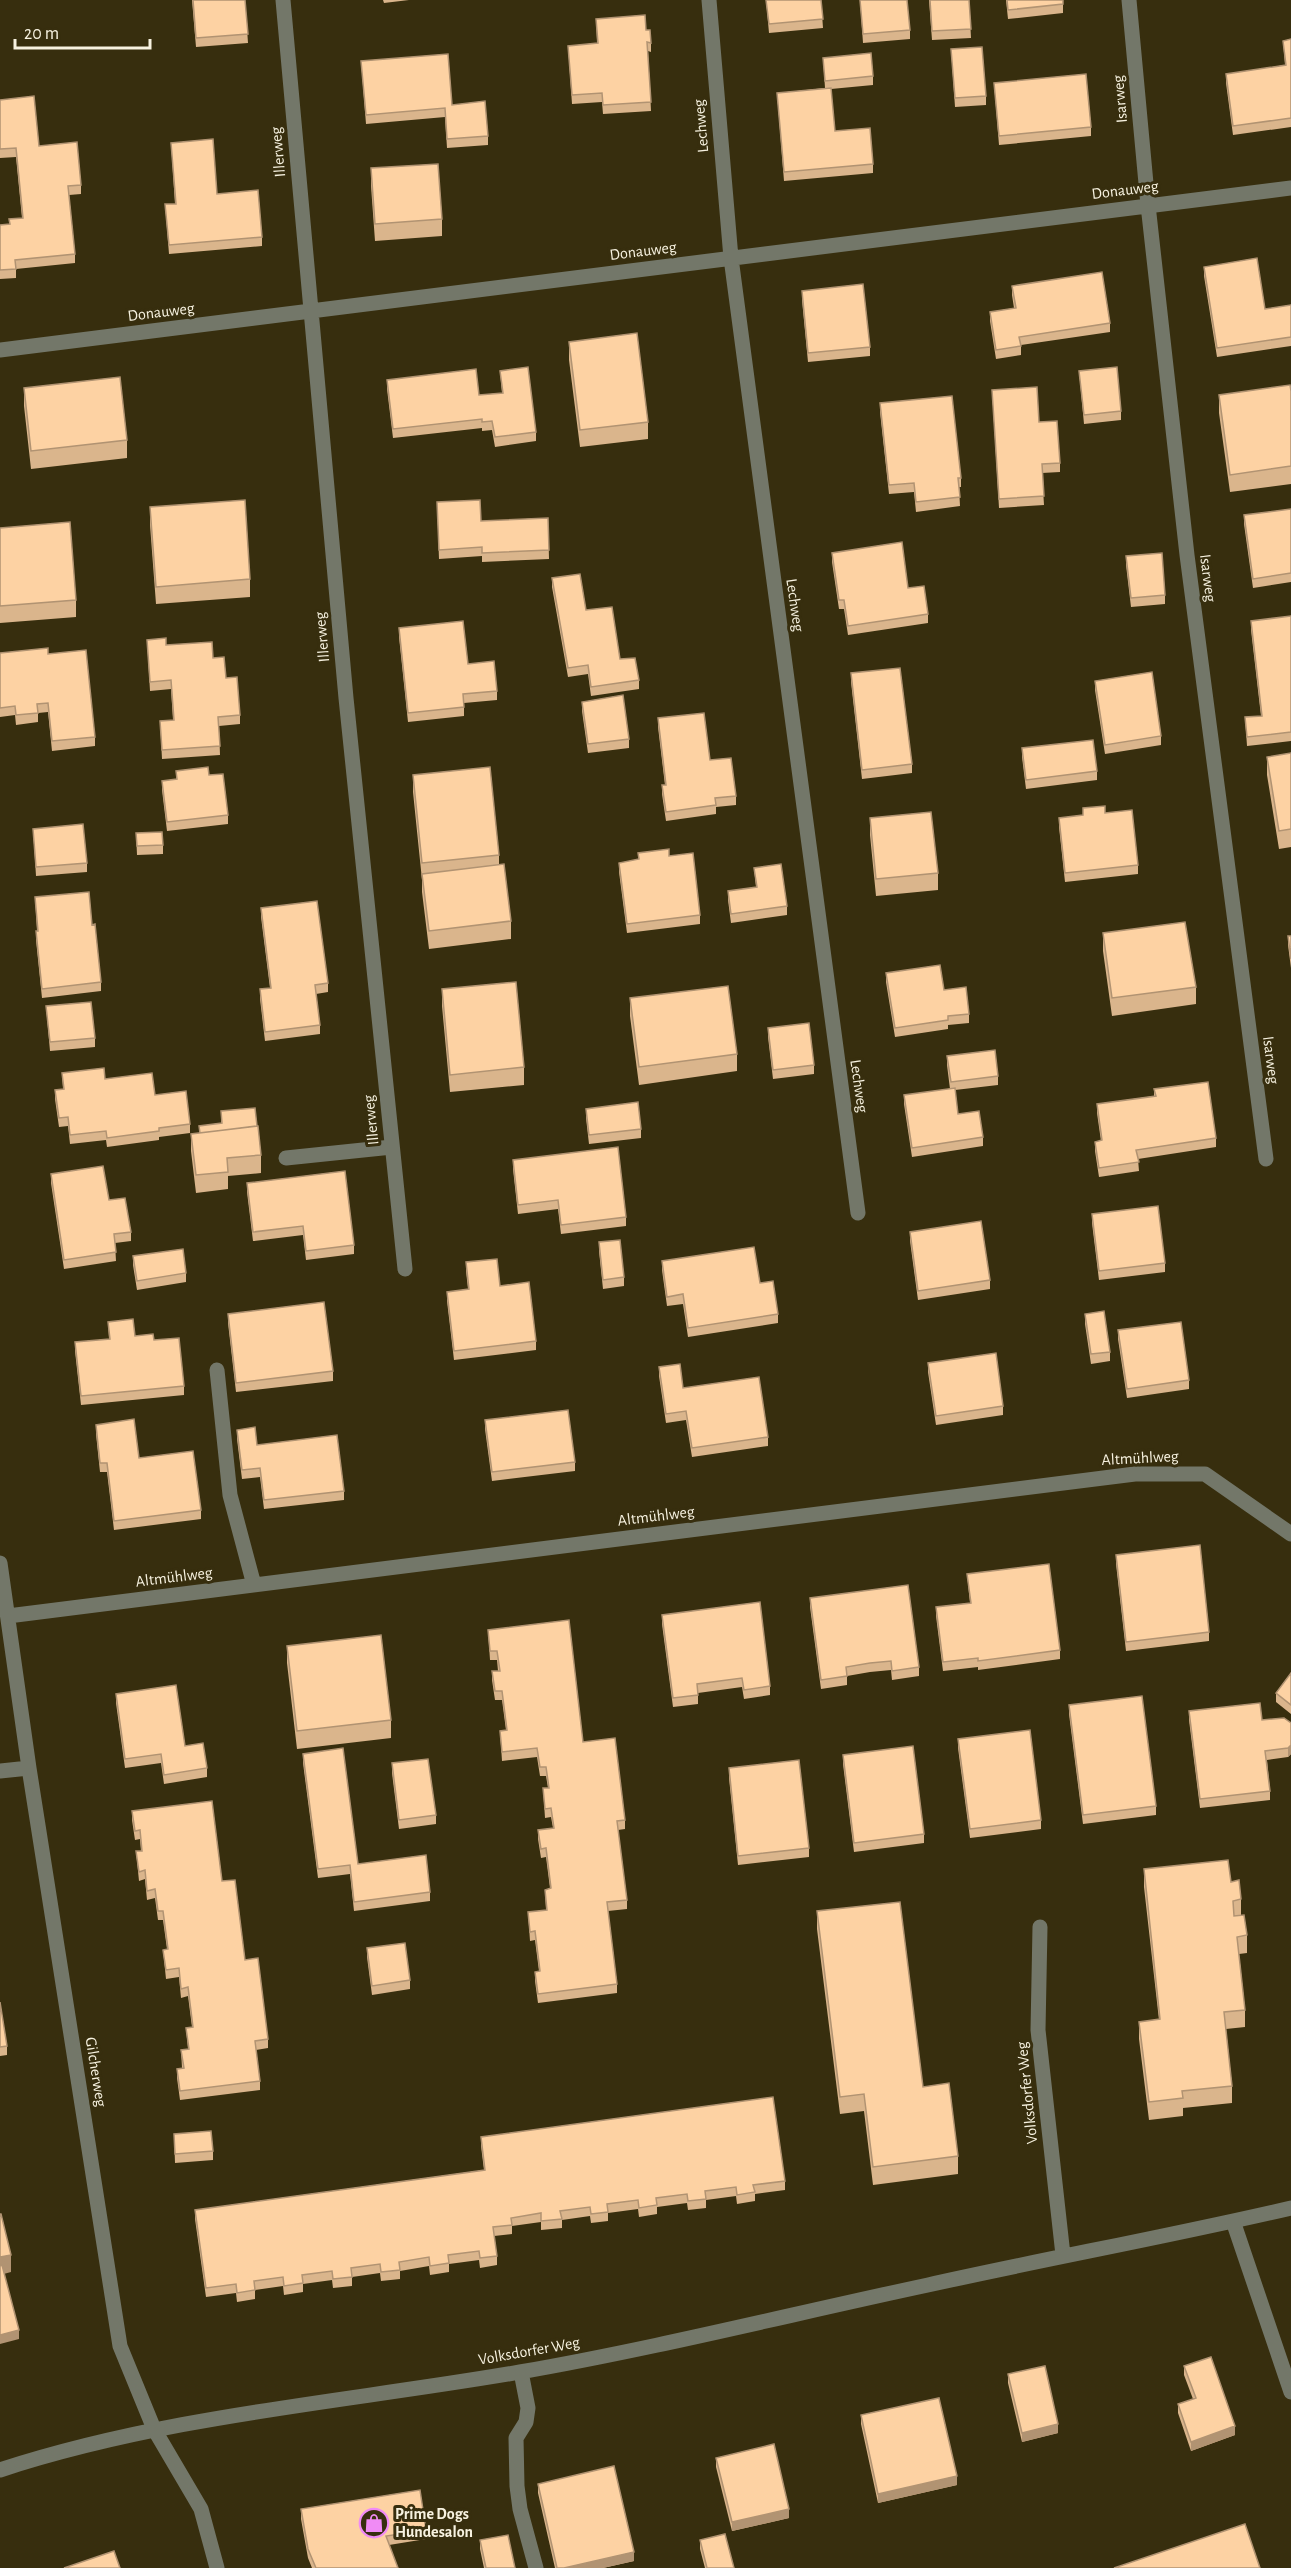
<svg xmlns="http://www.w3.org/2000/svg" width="1291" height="2568" viewBox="0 0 1291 2568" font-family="'Alegreya Sans',sans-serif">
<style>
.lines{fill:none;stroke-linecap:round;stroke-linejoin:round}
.minor{stroke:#737769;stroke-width:15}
.wall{fill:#dab58c}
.shaded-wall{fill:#b19372}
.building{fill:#fdd2a3;stroke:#b19372;stroke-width:1.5}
.labels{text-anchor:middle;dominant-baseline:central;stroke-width:6;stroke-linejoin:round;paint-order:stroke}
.street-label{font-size:16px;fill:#f7f2e0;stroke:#372e0e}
.poi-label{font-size:16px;font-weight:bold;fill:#f7f2e0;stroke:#372e0e;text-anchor:start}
</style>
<rect width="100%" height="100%" fill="#372e0e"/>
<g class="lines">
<!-- minor -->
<path class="minor" d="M283 0 346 698 405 1269
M709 0 731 258 858 1213
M1129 0 1148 205 1187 555 1266 1159
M0 350 1291 188
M286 1158 392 1147
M217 1370 230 1495 254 1585
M0 1563 29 1768 120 2346 154 2429 201 2509 217 2568
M8 1616 1135 1474H1205L1291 1534
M0 1771 29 1768
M1040 1927 1038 2030 1063 2255
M1233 2221 1291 2392
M521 2372 528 2408 526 2422 516 2438 517 2486 520 2509 536 2568
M0 2470C168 2415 347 2402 520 2372 657 2348 792 2314 928 2285 1049 2258 1171 2236 1291 2208"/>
</g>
<!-- wall -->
<path class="wall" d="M192 0H245L248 43 196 47Z
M383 0H409L384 3Z
M766 0H821L823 28 769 33Z
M860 0 910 30V39L863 43Z
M929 0H969L971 38 932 40Z
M1006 0H1063V13L1008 19Z
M596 19 646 30 651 43V52L648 51 651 111 603 114 602 102 572 104 568 46 597 43Z
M1291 39V127L1233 135 1226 83V74L1285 65 1283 41Z
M951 49 986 96V105L955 107Z
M823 58 873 76V85L831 89 835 131 873 164V173L784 181 777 93 825 88Z
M361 61 452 105 488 136V145L447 148 445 117 366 124Z
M994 83 1091 127V136L999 145Z
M0 100 39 146 81 185V194L69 195 75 254V263L16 269V278L0 279V225L9 224V219L22 218 16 157 0 158Z
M171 143 217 194 262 237V246L169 254 165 204H175Z
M371 168 442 219V236L375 241 371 186Z
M1204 267 1265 309 1291 305V346L1217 357 1204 276Z
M1012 286 1110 323V332L1021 345V355L996 359 990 321V312L1014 308 1012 295Z
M802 291 870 347V356L808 362 802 300Z
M569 342 648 422V439L580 447 569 360Z
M500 371 536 432V441L495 447 492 430 482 431V428L393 438 387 389V380L479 395 502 393Z
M1079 371 1121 411V420L1084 424Z
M24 388 127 440V458L31 469 24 406Z
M992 390 1039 422 1060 463V472L1042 473 1044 505 999 508Z
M1291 391V484L1230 492 1219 413V395Z
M880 403 961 478V487H959L960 506 916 512 914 492 889 494 880 412Z
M437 502 481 521 548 518 549 559 482 562V556L439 559Z
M150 507 250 579V597L156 604 150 525Z
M1291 509V582L1253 588 1244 524V515Z
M0 528 76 600V617L0 623Z
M832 553 908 588 928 614V623L848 635 844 609H839L832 562Z
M1126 556 1165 595V604L1131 607 1126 565Z
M552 578 586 610 620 659 639 680V689L591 696 588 674 568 677 552 587Z
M1291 616V741L1247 746 1245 717 1261 716 1251 630V621Z
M399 628 468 664 497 691V700L464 703V716L408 722 399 637Z
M147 640 213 658 226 678 240 715V724L219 726 220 755 162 759 160 721 173 720 171 689 150 691Z
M0 653 48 654 95 737V746L52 751 48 712 38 713V722L16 725 15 715 0 717Z
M851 673 912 764V773L862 779 851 682Z
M1095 681 1161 736V745L1105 754 1095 690Z
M582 702 629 739V748L588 753 582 711Z
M658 718 710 760 736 796V805L716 807V814L666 821 662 794V785H665L658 727Z
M1022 748 1097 771V780L1026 789 1022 757Z
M1291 753V847L1279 849 1267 775V757Z
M176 771 209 775 228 815V824L167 831 162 790V781L176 779Z
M413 775 499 855V865L511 921V939L429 949 422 892V880L413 792Z
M1083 808 1105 813 1138 865V874L1065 882 1059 827V818L1083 815Z
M870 818 938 873V890L876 896 870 835Z
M33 829 87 863V872L36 876Z
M136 833 163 845V854L137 855Z
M638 853 669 856 700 915V924L627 933 619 872V863L638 860Z
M754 868 787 906V915L731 923 728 900V891L756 887Z
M35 897 92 925 101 982V991L42 998 36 940V931H37Z
M261 908 328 983V992L316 994 320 1025V1034L265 1041 260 999V989L270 988 261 917Z
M1103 933 1196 987V1004L1112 1016 1103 951Z
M1288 936H1291V968L1288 945Z
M886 973 944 990 969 1014V1023L948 1025V1029L895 1037 886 982Z
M442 989 524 1067V1085L450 1092 442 1006Z
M630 998 737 1054V1071L639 1085 630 1016Z
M46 1006 95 1038V1047L50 1051Z
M768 1028 814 1065V1074L773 1079 768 1037Z
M947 1056 998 1076V1085L955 1090 958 1114 983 1137V1146L912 1157 904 1104V1095L950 1089 947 1065Z
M62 1073 105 1079 155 1095 190 1124V1133L159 1137V1140L107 1147 106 1140 70 1144 68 1126 59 1127 55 1099V1090L63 1089Z
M1154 1089 1216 1138V1147L1138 1159 1139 1171 1099 1177 1095 1151V1142L1101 1141 1097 1113V1104L1154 1096Z
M586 1109 641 1129V1138L589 1144 586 1118Z
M221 1111 261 1155V1173L228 1176V1189L196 1193 191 1151V1134L199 1133V1126L221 1123Z
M513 1160 626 1217V1226L561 1234 558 1209 518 1214 513 1169Z
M51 1174 109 1200 131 1232V1241L115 1243 116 1261 64 1269 51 1183Z
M247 1183 354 1245V1254L306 1260 303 1235 253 1241 247 1192Z
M1092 1214 1165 1263V1272L1099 1280 1092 1223Z
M910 1232 990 1280V1289L918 1300 910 1241Z
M599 1242 624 1277V1286L603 1289 599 1251Z
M133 1256 186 1273V1282L137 1290 133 1265Z
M662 1261 760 1283 778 1314V1323L688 1337 683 1304 667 1306 662 1270Z
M466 1262 500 1286 536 1341V1350L454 1360 447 1301V1292L468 1289 466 1271Z
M228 1314 333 1371V1381L236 1392 228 1323Z
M1085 1314 1110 1352V1361L1091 1364 1085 1324Z
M108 1322 135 1336 154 1340 184 1386V1395L81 1405 75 1351V1342L109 1339Z
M1118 1330 1189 1380V1389L1127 1398 1118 1339Z
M928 1363 1003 1406V1415L936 1425 928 1372Z
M659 1367 683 1388 768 1437V1446L692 1457 686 1420 666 1423 659 1376Z
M485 1420 575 1462V1471L492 1481 485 1429Z
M96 1425 139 1458 201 1510V1519L114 1530 107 1472H100L96 1434Z
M237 1430 257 1445 344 1491V1500L264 1509 260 1477 242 1479 237 1439Z
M1116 1555 1209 1632V1641L1126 1651 1116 1564Z
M967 1574 1060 1650V1659L978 1670V1667L943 1671 936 1616V1607L970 1603Z
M810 1598 919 1667V1676L892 1680 891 1670 870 1672 847 1676V1685L821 1689 810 1607Z
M662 1615 770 1686V1695L744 1699 742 1687 698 1693V1704L673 1707 662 1624Z
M488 1630 583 1742 625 1820V1829L618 1830 627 1900V1909L608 1911 617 1984V1993L538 2003 535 1981V1972L539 1971 535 1940 530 1941 528 1912 546 1910 545 1890 550 1888 546 1857 541 1858 538 1839V1830L553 1828 551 1817 545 1818 543 1788H548L546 1776H540L537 1757 502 1761 500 1731 506 1730 502 1700H495L492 1680V1671H498L497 1660H490Z
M287 1646 391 1720V1738L297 1749 287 1663Z
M1291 1673V1714L1276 1702V1693Z
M116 1694 185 1746 207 1768V1777L164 1784 161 1763 125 1768 116 1703Z
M1069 1705 1156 1806V1815L1083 1824 1069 1714Z
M1189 1711 1262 1720 1291 1723V1754L1288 1757 1267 1760 1270 1791V1800L1200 1808 1189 1720Z
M958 1739 1041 1820V1829L970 1838 958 1748Z
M303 1754 358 1864 430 1892V1901L354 1911 350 1874 318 1878 303 1763Z
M843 1755 924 1834V1843L854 1852 843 1764Z
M392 1763 436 1815V1824L399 1829 392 1773Z
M729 1768 809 1848V1857L738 1865 729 1778Z
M132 1811 222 1881 268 2039V2048L256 2050 260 2081V2090L180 2100 177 2078V2069L182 2068 181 2050 188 2049 186 2028 192 2027 188 1996 181 1998 179 1977 166 1979 163 1950 167 1949 163 1920H158L155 1898 147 1900 145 1879 139 1881 136 1851H141L140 1839 135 1840 132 1820Z
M1144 1869 1231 1882 1241 1899V1916L1247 1935V1953L1239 1954 1245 2010V2027L1226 2029 1232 2086V2103L1183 2108V2116L1149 2120 1139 2039V2022L1159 2020 1144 1887Z
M817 1911 923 2087 958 2156V2174L873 2185 864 2111 840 2114 817 1929Z
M367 1948 410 1980V1989L372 1995 367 1957Z
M0 2002 7 2046V2055L0 2056Z
M174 2134 213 2151V2160L175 2163Z
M481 2137 785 2181V2190L755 2194V2201L737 2204 736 2196 706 2200V2208L688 2210 687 2203 657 2207V2214L639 2217 638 2209 608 2213V2221L591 2223 590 2216 562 2220V2228L541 2230V2222L512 2226V2234L494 2236 497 2256V2265L480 2268 479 2260 449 2264V2272L430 2275 429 2266 400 2271V2279L381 2281 380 2273 352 2277V2286L333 2288 332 2280 303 2284V2292L284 2295 283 2286 255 2290V2299L237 2302 236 2293 206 2297 195 2219V2210L484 2170 481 2146Z
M1184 2366 1235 2435 1191 2451 1178 2413V2404L1193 2399 1184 2375Z
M1008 2374 1058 2433 1022 2442 1008 2383Z
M861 2415 957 2485 878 2503 861 2424Z
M716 2458 789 2518 732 2531 716 2467Z
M538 2484 634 2561 603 2568H555L538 2493Z
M301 2509 426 2530V2539L389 2545 398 2568H312L308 2558 301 2519Z
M480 2540 515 2568H484L480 2549Z
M700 2540 734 2568H705L700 2549Z"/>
<!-- shaded-wall -->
<path class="shaded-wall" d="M1291 1745V1754L1288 1757V1748Z
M11 2255V2272L0 2275V2257Z
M19 2330V2339L0 2344V2335Z
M1058 2424V2433L1022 2442V2433Z
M1235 2426V2435L1191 2451V2442Z
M957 2476V2485L878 2503V2494Z
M789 2509V2518L732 2531V2522Z
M634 2552V2561L603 2568H564Z"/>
<!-- building -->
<path class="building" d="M193 0H245L248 34 196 38Z
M766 0H821L823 19 769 24Z
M860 0H907L910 30 863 34Z
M930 0H969L971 29 932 31Z
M1007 0H1063V4L1008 10Z
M645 15 646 30H650L651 43 647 42 651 102 603 105 602 93 572 95 568 46 598 43 596 19Z
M1291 39V118L1233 126 1226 74 1286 65 1283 41Z
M982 47 986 96 955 98 951 49Z
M871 53 873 76 825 81 823 58Z
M448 54 452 105 485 101 488 136 447 139 445 108 366 115 361 61Z
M1086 74 1091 127 999 136 994 83Z
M831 88 835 131 870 128 873 164 784 172 777 93Z
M34 96 39 146 77 142 81 185 68 186 75 254 15 260 16 269 0 270V225L10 224 9 219 23 218 16 148 0 149V100Z
M213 139 217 194 258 190 262 237 169 245 165 204H176L171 143Z
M438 164 442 219 375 224 371 168Z
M1257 258 1265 309 1291 305V337L1217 348 1204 267Z
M1102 272 1110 323 1019 337 1021 346 996 350 990 312 1016 308 1012 286Z
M863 284 870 347 808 353 802 291Z
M637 333 648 422 580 430 569 342Z
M528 367 536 432 495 437 492 421 482 422V419L393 429 387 380 476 369 479 395 503 393 500 371Z
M1117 367 1121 411 1084 415 1079 371Z
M120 377 127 440 31 451 24 388Z
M1290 385 1291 391V466L1230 475 1219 395Z
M1037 387 1039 422 1057 421 1060 463 1042 464 1044 496 999 499 992 390Z
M952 396 961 478H958L960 497 916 502 914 483 889 485 880 403Z
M245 500 250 579 156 587 150 507Z
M480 500 481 521 548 518 549 550 482 553V547L439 550 437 502Z
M1291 509V573L1253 579 1244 515Z
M70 522 76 600 0 606V528Z
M902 542 908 588 924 586 928 614 848 626 844 600H839L832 553Z
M1162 553 1165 595 1131 598 1126 556Z
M580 574 586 610 612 607 620 659 635 658 639 680 591 687 588 665 568 668 552 578Z
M1291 616V732L1247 737 1245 717 1262 716 1251 621Z
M463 621 468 664 494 661 497 691 463 694 464 707 408 713 399 628Z
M166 638V645L212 642 213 658 224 657 226 678 237 677 240 715 218 717 220 746 162 750 160 721 174 720 171 680 150 682 147 640Z
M48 648V654L86 650 95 737 52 741 48 703 37 704 38 713 16 715 15 706 0 708V653Z
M900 668 912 764 862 770 851 673Z
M1152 672 1161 736 1105 745 1095 681Z
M623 695 629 739 588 744 582 702Z
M704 713 710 760 731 758 736 796 715 798 716 805 666 812 662 785H666L658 718Z
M1093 740 1097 771 1026 780 1022 748Z
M1291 753V829L1279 831 1267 757Z
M208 767 209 775 223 774 228 815 167 822 162 781 177 779 176 771Z
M490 767 499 855 422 863 413 775Z
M1105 806V813L1132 810 1138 865 1065 873 1059 818 1083 815V808Z
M931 812 938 873 876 879 870 818Z
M83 824 87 863 36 867 33 829Z
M162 832 163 845 137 846 136 833Z
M669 849V856L693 853 700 915 627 924 619 863 639 859 638 853Z
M504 864 511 921 429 931 422 874Z
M781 864 787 906 731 914 728 891 757 887 754 868Z
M89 892 92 925 95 924 101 982 42 989 36 931H38L35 897Z
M317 901 328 983 315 985 320 1025 265 1032 260 989 271 988 261 908Z
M1185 922 1196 987 1112 998 1103 933Z
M1288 936H1291V959Z
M940 965 944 990 966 987 969 1014 948 1016V1020L895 1028 886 973Z
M516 982 524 1067 450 1075 442 989Z
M728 986 737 1054 639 1067 630 998Z
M91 1002 95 1038 50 1042 46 1006Z
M809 1023 814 1065 773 1070 768 1028Z
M995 1050 998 1076 951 1082 947 1056Z
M104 1068 105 1079 152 1073 155 1095 186 1091 190 1124 159 1128V1131L107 1138 106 1131 70 1135 68 1117 59 1118 55 1090 64 1089 62 1073Z
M1208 1082 1216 1138 1136 1150 1139 1162 1099 1168 1095 1142 1102 1140 1097 1104 1156 1096 1154 1089Z
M955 1088 958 1114 979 1111 983 1137 912 1148 904 1095Z
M638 1102 641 1129 589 1135 586 1109Z
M255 1108 257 1126 200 1133 199 1126 222 1123 221 1111Z
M258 1126 261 1155 227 1158 228 1172 196 1175 191 1134Z
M618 1147 626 1217 561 1225 558 1200 518 1205 513 1160Z
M103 1166 109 1200 125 1198 131 1232 114 1234 116 1252 64 1260 51 1174Z
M345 1171 354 1245 306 1251 303 1226 253 1232 247 1183Z
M1158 1206 1165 1263 1099 1271 1092 1214Z
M981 1221 990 1280 918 1291 910 1232Z
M620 1240 624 1277 603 1280 599 1242Z
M754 1247 760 1283 773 1281 778 1314 688 1328 683 1294 667 1297 662 1261Z
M183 1249 186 1273 137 1281 133 1256Z
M497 1259 500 1286 529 1282 536 1341 454 1351 447 1292 469 1289 466 1262Z
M324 1302 333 1371 236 1383 228 1314Z
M1104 1311 1110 1352 1091 1354 1085 1314Z
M133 1319 135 1336 153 1334 154 1340 179 1338 184 1386 81 1396 75 1342 110 1339 108 1322Z
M1181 1322 1189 1380 1127 1389 1118 1330Z
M996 1353 1003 1406 936 1416 928 1363Z
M680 1364 683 1388 759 1377 768 1437 692 1448 686 1411 666 1414 659 1367Z
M568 1410 575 1462 492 1472 485 1420Z
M134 1419 139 1458 193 1451 201 1510 114 1521 107 1463H100L96 1425Z
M255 1427 257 1445 337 1435 344 1491 264 1500 260 1468 242 1470 237 1430Z
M1200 1545 1209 1632 1126 1642 1116 1555Z
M1049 1564 1060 1650 978 1661V1658L943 1662 936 1607 971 1603 967 1574Z
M908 1585 919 1667 892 1671 891 1661 870 1663 846 1667 847 1676 821 1680 810 1598Z
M760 1602 770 1686 744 1690 742 1678 697 1684 698 1695 673 1698 662 1615Z
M569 1620 583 1742 615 1738 625 1820 617 1821 627 1900 607 1902 617 1984 538 1994 535 1972 540 1971 535 1931 530 1932 528 1912 547 1910 545 1890 551 1888 546 1848 541 1849 538 1830 554 1828 551 1808 545 1809 543 1788H549L546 1767H540L537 1748 502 1752 500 1731 507 1730 502 1691H495L492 1671H500L497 1651H490L488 1630Z
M381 1635 391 1720 297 1731 287 1646Z
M1291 1673V1705L1276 1693Z
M176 1685 185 1746 203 1743 207 1768 164 1775 161 1754 125 1759 116 1694Z
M1142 1696 1156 1806 1083 1815 1069 1705Z
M1260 1703 1262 1720 1284 1718 1291 1723V1745L1288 1748 1265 1751 1270 1791 1200 1799 1189 1711Z
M1030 1730 1041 1820 970 1829 958 1739Z
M913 1746 924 1834 854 1843 843 1755Z
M343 1748 358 1864 426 1855 430 1892 354 1902 350 1865 318 1869 303 1754Z
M428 1759 436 1815 399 1820 392 1763Z
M799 1760 809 1848 738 1856 729 1768Z
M212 1801 222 1881 235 1880 245 1960 258 1958 268 2039 255 2041 260 2081 180 2091 177 2069 184 2068 181 2050 189 2049 186 2028 193 2027 188 1987 181 1989 179 1968 166 1970 163 1950 168 1949 163 1911H158L155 1889 147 1891 145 1870 139 1872 136 1851H142L140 1830 135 1831 132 1811Z
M1228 1860 1231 1882 1239 1880 1241 1899 1233 1901 1234 1916 1244 1915 1247 1935 1237 1937 1245 2010 1224 2012 1232 2086 1182 2091 1183 2098 1149 2102 1139 2022 1160 2019 1144 1869Z
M900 1902 923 2087 949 2083 958 2156 873 2167 864 2094 840 2097 817 1911Z
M405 1943 410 1980 372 1986 367 1948Z
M0 2002 7 2046 0 2047Z
M773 2097 785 2181 753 2185 755 2192 737 2195 736 2187 705 2191 706 2199 688 2201 687 2194 656 2198 657 2205 639 2208 638 2200 607 2204 608 2212 591 2214 590 2207 560 2211 562 2219 541 2221V2213L511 2218 512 2225 493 2227 497 2256 480 2258 479 2251 448 2255 449 2263 430 2266 429 2257 399 2262 400 2270 381 2272 380 2264 351 2268 352 2277 333 2279 332 2271 302 2275 303 2283 284 2286 283 2277 254 2281 255 2290 237 2293 236 2284 206 2288 195 2210 485 2170 481 2137Z
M211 2131 213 2151 175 2154 174 2134Z
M0 2214H1L11 2255 0 2257Z
M2 2265 19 2330 0 2335V2266Z
M1211 2357 1235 2426 1191 2442 1178 2404 1196 2398 1184 2366Z
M1045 2366 1058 2424 1022 2433 1008 2374Z
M939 2398 957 2476 878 2494 861 2415Z
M774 2444 789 2509 732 2522 716 2458Z
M614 2466 634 2552 564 2568H557L538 2484Z
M420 2490 426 2530 386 2536 398 2568H316L308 2549 301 2509Z
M1245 2524 1260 2568H1114Z
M725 2534 734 2568H707L700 2540Z
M508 2535 515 2568H486L480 2540Z
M114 2551 120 2568H64Z"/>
<!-- icons -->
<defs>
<g id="shop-ring" transform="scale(1.5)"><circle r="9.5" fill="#372e0e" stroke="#f08bf5" stroke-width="1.5"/><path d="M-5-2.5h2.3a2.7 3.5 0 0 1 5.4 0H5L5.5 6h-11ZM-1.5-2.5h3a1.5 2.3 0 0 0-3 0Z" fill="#f08bf5"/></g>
</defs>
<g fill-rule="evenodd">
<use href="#shop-ring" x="374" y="2523"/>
</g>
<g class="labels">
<!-- street labels -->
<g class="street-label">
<text transform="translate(1120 99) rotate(-95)">Isarweg</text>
<text transform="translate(701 126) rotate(-95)">Lechweg</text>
<text transform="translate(278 152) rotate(-95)">Illerweg</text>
<text transform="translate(1125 190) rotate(-7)">Donauweg</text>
<text transform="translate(643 251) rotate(-7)">Donauweg</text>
<text transform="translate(161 312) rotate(-7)">Donauweg</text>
<text transform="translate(1208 578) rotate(83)">Isarweg</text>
<text transform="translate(795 605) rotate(82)">Lechweg</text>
<text transform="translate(322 637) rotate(-95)">Illerweg</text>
<text transform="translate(1271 1060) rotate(83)">Isarweg</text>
<text transform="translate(859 1086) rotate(82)">Lechweg</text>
<text transform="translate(371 1120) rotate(-96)">Illerweg</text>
<text transform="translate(1140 1458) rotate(-3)">Altmühlweg</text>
<text transform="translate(656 1516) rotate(-7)">Altmühlweg</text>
<text transform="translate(174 1577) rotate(-7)">Altmühlweg</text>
<text transform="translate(96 2072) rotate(81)">Gilcherweg</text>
<text transform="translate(1027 2093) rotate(-96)">Volksdorfer Weg</text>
<text transform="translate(529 2351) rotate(-10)">Volksdorfer Weg</text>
</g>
<!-- poi labels -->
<g class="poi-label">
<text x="395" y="2514">Prime Dogs<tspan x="395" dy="18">Hundesalon</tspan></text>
</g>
</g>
<!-- scale -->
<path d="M15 39v9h135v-9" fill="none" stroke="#f7f2e0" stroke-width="3"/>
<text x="24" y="39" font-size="18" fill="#f7f2e0" stroke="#372e0e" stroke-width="4.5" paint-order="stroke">20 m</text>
</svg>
